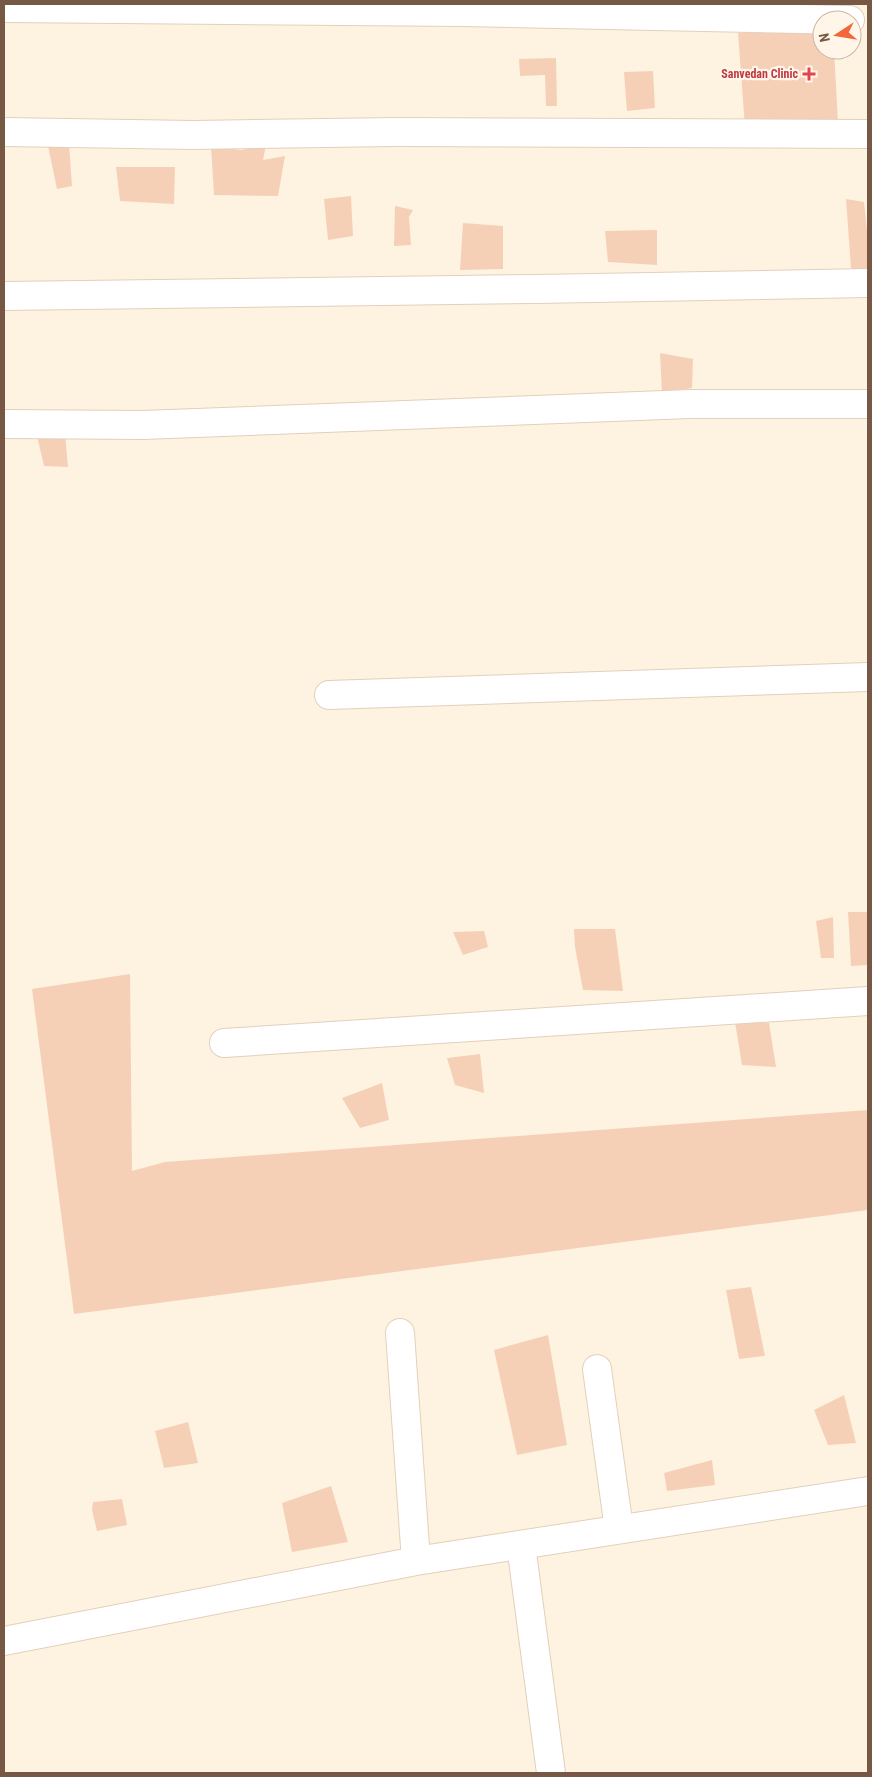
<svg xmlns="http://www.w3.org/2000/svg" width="872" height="1777" viewBox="0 0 872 1777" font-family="'Roboto Condensed',sans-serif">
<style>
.building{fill:#f6d0b6}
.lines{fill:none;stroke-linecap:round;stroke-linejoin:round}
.minor-casing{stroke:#e3cfbc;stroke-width:30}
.minor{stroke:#fff;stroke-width:28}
.health-dot{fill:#e0444e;stroke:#fff6e9;stroke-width:2}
.labels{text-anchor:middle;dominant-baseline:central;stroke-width:4.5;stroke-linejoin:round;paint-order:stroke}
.health-label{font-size:12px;font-weight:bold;fill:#be3a42;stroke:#fff6e9;text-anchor:end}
</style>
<rect width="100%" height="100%" fill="#fef3e1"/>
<!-- building -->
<path class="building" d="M822 28V50H834L838 122 745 127 738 33Z
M556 58 557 106H546L545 75 520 76 519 59Z
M653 71 655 108 627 111 624 72Z
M69 143 72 186 57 189 48 146Z
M266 145 263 160 285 156 278 196 214 195 211 147 242 150Z
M116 167H175L174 204 120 201Z
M351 196 353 236 328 240 324 199Z
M846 199 864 202 868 240V271L860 272 851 268Z
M395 206 413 210 409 217 411 245 394 246Z
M463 223 503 226V269L460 270Z
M657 230V265L608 262 605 231Z
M660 353 693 359 692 388 662 393Z
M65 434 68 467 44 466 37 436Z
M848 912H867L868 965 851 966Z
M833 917 834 958H821L816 921Z
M574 929H615L623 991 583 990 575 947Z
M484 931 488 947 463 955 453 932Z
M130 974 132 1171 165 1162 868 1110V1210L74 1314 32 989Z
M735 1022 769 1023 776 1067 742 1065Z
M480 1054 484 1093 455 1085 447 1058Z
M382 1083 389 1120 360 1128 342 1098Z
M751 1287 765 1356 739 1359 726 1290Z
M548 1335 567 1445 517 1455 494 1350Z
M844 1395 856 1443 828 1445 814 1410Z
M188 1422 198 1463 164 1468 155 1431Z
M712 1460 715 1485 667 1491 664 1473Z
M331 1486 348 1542 292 1552 282 1503Z
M122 1499 127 1525 97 1531 92 1510 93 1502Z"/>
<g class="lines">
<!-- minor casing -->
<g class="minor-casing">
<path id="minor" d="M4 8 463 12 850 20
M4 132 194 135 396 132 868 134
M4 296 536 289 868 283
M4 424 143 425 690 404H868
M329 695 868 677
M224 1043 868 1001
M400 1333 416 1561
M597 1369 619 1529
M521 1545 551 1773
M4 1641 416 1561 868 1491"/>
</g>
<!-- minor -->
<use href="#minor" class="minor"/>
</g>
<!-- markers -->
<path class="health-dot" d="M806.5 66.5h5v5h5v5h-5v5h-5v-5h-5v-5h5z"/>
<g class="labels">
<!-- health labels -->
<g class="health-label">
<text x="798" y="74">Sanvedan Clinic</text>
</g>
</g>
<!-- border -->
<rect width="872" height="1777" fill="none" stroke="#775845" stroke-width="10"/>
<!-- north arrow -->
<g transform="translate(837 35) rotate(258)"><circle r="24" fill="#fff6e9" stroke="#c9b7a7"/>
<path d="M0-4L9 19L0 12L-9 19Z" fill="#f3653b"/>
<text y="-8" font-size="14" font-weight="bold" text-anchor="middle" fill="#775845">N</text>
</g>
</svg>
